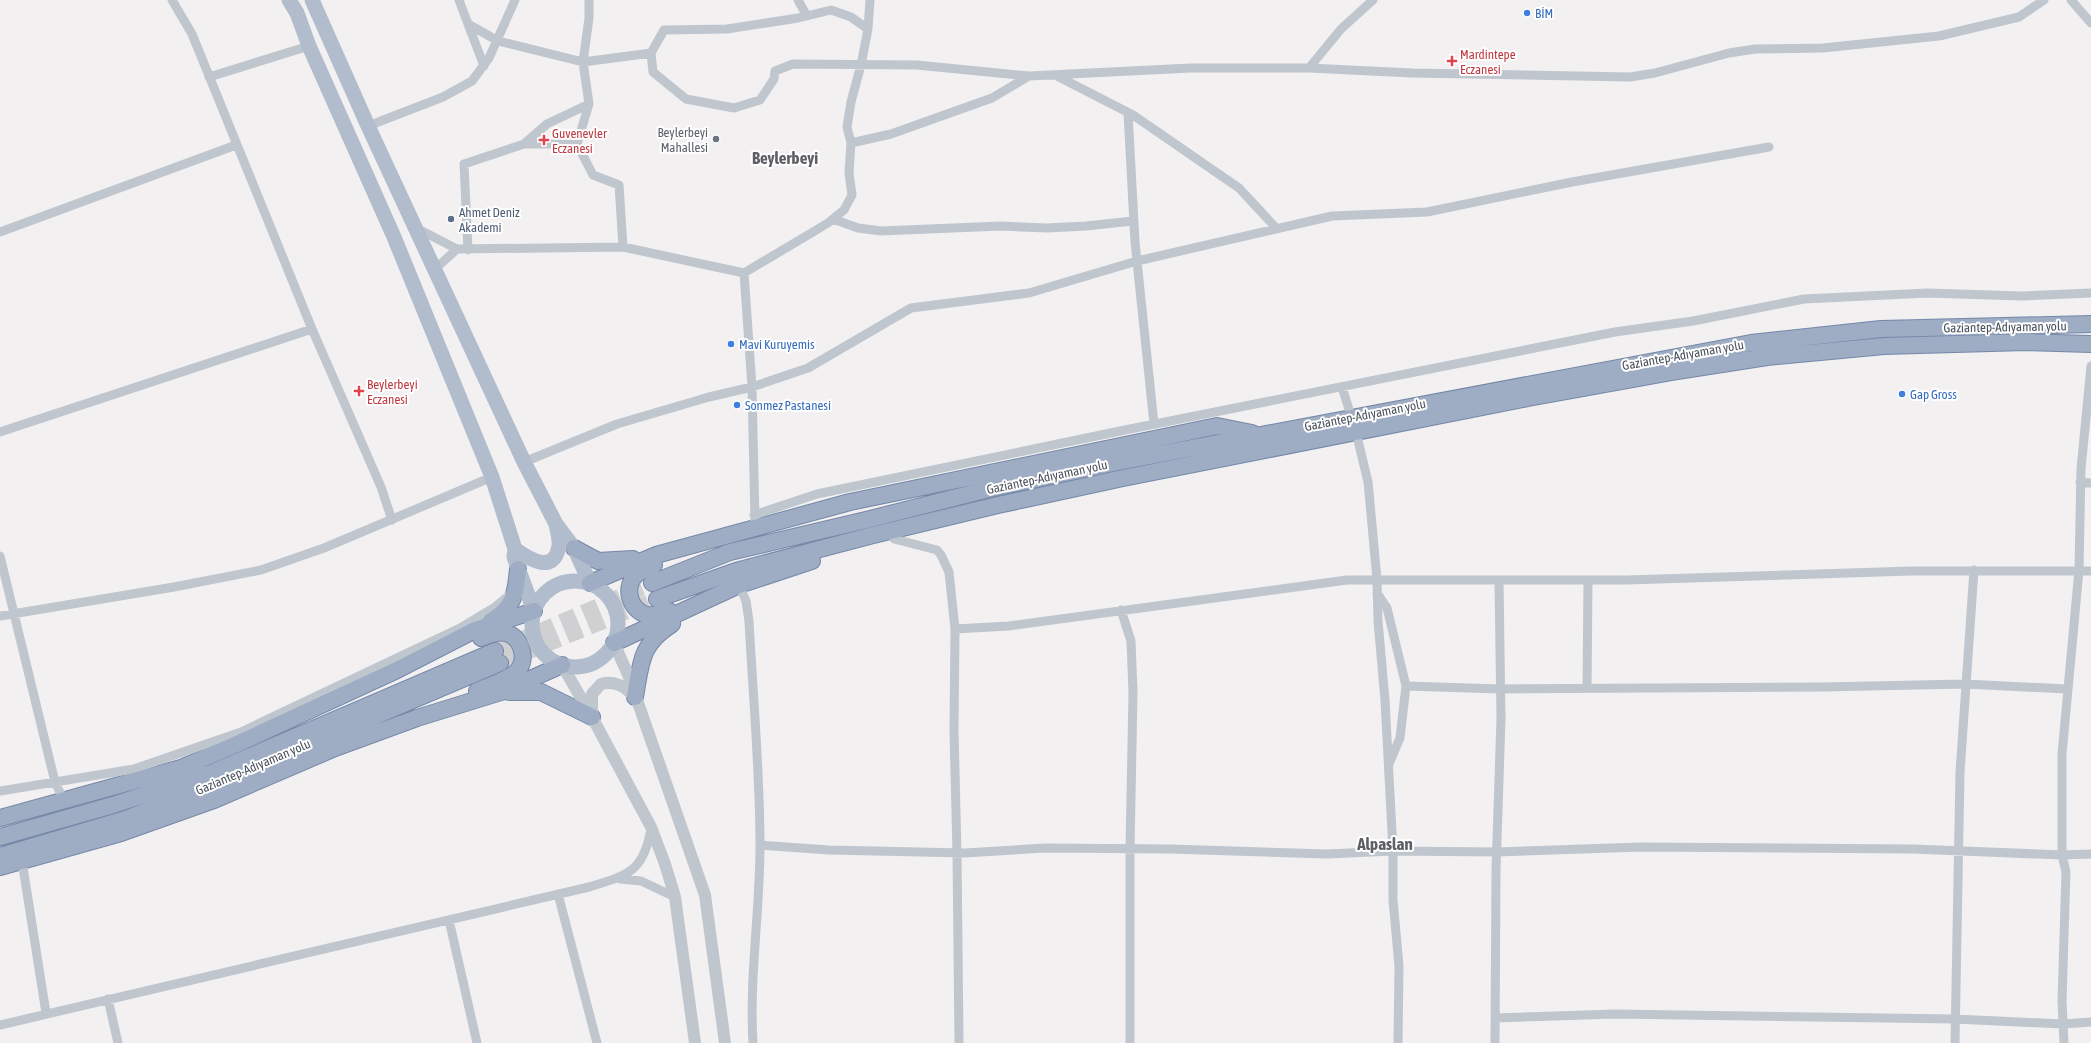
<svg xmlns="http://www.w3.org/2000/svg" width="2091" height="1043" viewBox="0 0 2091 1043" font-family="'Asap Condensed',sans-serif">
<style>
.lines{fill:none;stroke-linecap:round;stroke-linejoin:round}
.trunk-tunnel{stroke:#d0d0d2;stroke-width:16;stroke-dasharray:16 8;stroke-linecap:butt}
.trunk-casing{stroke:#7588a8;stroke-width:18}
.minor{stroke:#bfc6ce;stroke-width:9}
.tertiary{stroke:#bfc6ce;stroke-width:12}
.primary{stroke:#b1bccd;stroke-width:15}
.trunk{stroke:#9eacc4;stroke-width:16}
.shop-dot{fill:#3f7fe0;stroke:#fff;stroke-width:1.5}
.health-dot{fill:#e0444e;stroke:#fff;stroke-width:1.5}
.worship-dot{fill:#6b7280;stroke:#fff;stroke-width:1.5}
.service-dot{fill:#5c6f8a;stroke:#fff;stroke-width:1.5}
.labels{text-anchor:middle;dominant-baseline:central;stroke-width:4;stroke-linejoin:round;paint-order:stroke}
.shop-label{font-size:13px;fill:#366cbe;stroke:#fff;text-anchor:start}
.health-label{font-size:13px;fill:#be3a42;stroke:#fff;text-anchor:start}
.worship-label{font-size:13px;fill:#5b616d;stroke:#fff;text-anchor:end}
.service-label{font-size:13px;fill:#4e5e75;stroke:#fff;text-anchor:start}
.street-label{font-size:13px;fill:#49515c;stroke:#fff}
.district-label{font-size:17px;font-weight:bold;fill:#5d5f64;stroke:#fff}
</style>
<rect width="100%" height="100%" fill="#f2f0f0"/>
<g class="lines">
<!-- trunk-tunnel -->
<path class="trunk-tunnel" d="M495 651 652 583
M500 663 657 599"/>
<!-- trunk casing -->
<g class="trunk-casing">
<path id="trunk" d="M574 548 598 561 633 559
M654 565C648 568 642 570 637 574 623 586 629 610 647 615 654 616 661 614 669 611
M590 583 656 555 850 502 1217 426 1252 433
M652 583 730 552 866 520 989 489 1123 461 1751 343 1881 329 2091 324
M657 599 736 571 873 535 998 505 1123 478 1528 398 1672 372 1767 357 1884 346 2026 342 2091 344
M491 621C514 608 516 593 518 569
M614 643 739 585 812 561
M477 691C489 685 511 680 519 669 527 657 521 637 506 633 497 631 489 635 481 638
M509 692H541L592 717
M635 697C641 663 640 644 672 624
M0 818 181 768 237 744 397 670 475 630 534 611
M0 837 113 805 211 773 495 651
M0 856 126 819 223 781 500 663
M0 867 121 833 214 800 335 748 417 718 501 692 562 665"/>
</g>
<!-- minor -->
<path class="minor" d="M172 0 192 34 312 329 381 487 392 520
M459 0 468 24 498 41 583 62 651 53 664 30 727 29 798 18 831 10 851 17 868 29
M798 0 807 16
M2071 0 2091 23
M468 24 484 66
M651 53 653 72 686 99 734 108 760 100 774 79 775 71 793 64 917 65 1029 76 1191 68H1309L1412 73 1630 77 1655 73 1729 53 1755 49 1823 48 1939 36 2019 17 2044 0
M1309 68 1341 29 1373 0
M1057 76 1133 115 1239 188 1276 228
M209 77 309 46
M1128 113 1135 242 1154 424
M368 126 443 97 472 81 489 58 515 0
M851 143 891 134 992 98 1029 76
M524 144 547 124 589 104
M577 144 589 104 583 62 589 18V0
M833 219 858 228 881 231 1001 226 1047 228 1086 226 1133 221
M416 228 457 249 623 247 744 273 828 223 844 210 852 195 849 173 851 143 847 127 851 102 861 65 868 29 870 0
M0 232 236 145
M468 250 464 164 524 144H577L593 175 619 185 623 247
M435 269 457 249
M744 273 752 387 755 521
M1342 387 1356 432 1368 482 1377 579 1378 621 1385 700 1393 851V900L1399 966 1398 1043
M0 432 312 329
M524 462 617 424 709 397 752 387 808 368 911 308 1029 293 1137 261 1332 216 1427 212 1572 182 1769 147
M2080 482 2091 483
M754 515 817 494 1125 430 1615 332 1693 321 1804 299 1928 293 2022 296 2091 293
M894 539 937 550 941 555 949 572 955 629 954 731 957 853 959 1043
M0 556 55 782 64 801
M739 585 746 601 749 621C753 696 760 771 760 846 760 911 749 978 753 1043
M1377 593 1387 608 1406 686 1400 738 1389 764
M1121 610 1131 641 1133 693 1130 849V1043
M0 616 174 587 261 570 324 548 492 477
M955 629 1009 626 1347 580H1626L1911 571H2091
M1406 686 1500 689 1823 687 1965 684 2067 689
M1587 688 1588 581
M0 791 134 769 241 732 460 628 495 607 512 593
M760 845 829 850 965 853 1045 848 1170 849 1327 854 1393 851 1497 852 1641 847 1913 849 2062 855 2091 854
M22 861 46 1013
M620 879 641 881 675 897
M558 894 597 1043
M449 920 477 1043
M108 999 118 1043
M1495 1018 1615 1014 1954 1019 2063 1024 2091 1022
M0 1025 589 887C628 875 644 872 651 828
M1495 1043 1496 870 1501 719 1499 581
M1955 1043 1960 772 1974 570
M2064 1043 2062 1001 2066 872 2062 855V754L2079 570 2081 469 2091 366"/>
<!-- tertiary -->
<path class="tertiary" d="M614 643 629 677 705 895 725 1043
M562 665 592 717 651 827 665 864 675 897 695 1043
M592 714V694L601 684C616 680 625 687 635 697"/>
<!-- primary -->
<path class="primary" d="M289 0 297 13 309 46 394 237 492 477 515 549 514 557 534 611
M312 0 368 126 524 462 556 524 574 548 590 583
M515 549C529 559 554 575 559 546 560 539 557 531 556 524
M532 624a43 43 0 1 1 86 0a43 43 0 1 1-86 0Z"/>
<!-- trunk -->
<use href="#trunk" class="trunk"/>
</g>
<!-- markers -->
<g class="shop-dot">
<circle cx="1527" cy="13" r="4"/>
<circle cx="731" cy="344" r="4"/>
<circle cx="1902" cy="394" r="4"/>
<circle cx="737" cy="405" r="4"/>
</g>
<g class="health-dot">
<path d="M1450 55h4v4h4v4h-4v4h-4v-4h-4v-4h4z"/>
<path d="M542 134h4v4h4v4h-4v4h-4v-4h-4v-4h4z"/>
<path d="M357 385h4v4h4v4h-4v4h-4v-4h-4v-4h4z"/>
</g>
<circle class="worship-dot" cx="716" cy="139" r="4"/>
<circle class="service-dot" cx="451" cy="219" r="4"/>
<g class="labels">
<!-- shop labels -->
<g class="shop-label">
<text x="1535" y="13">BİM</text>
<text x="739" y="344">Mavi Kuruyemis</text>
<text x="1910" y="394">Gap Gross</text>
<text x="745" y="405">Sonmez Pastanesi</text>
</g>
<!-- health labels -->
<g class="health-label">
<text x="1460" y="54">Mardintepe<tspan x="1460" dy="15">Eczanesi</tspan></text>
<text x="552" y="133">Guvenevler<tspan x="552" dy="15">Eczanesi</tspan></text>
<text x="367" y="384">Beylerbeyi<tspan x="367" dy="15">Eczanesi</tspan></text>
</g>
<!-- worship labels -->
<g class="worship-label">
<text x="708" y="132">Beylerbeyi<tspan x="708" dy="15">Mahallesi</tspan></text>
</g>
<!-- service labels -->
<g class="service-label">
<text x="459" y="212">Ahmet Deniz<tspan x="459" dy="15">Akademi</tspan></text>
</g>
<!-- street labels -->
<g class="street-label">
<text transform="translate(2005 327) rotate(-1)">Gaziantep-Adıyaman yolu</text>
<text transform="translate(1683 355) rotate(-10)">Gaziantep-Adıyaman yolu</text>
<text transform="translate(1365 415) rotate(-11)">Gaziantep-Adıyaman yolu</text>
<text transform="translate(1047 477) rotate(-12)">Gaziantep-Adıyaman yolu</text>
<text transform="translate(253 767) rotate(-23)">Gaziantep-Adıyaman yolu</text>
</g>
<!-- district labels -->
<g class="district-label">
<text x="785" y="158">Beylerbeyi</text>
<text x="1385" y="844">Alpaslan</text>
</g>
</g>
</svg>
